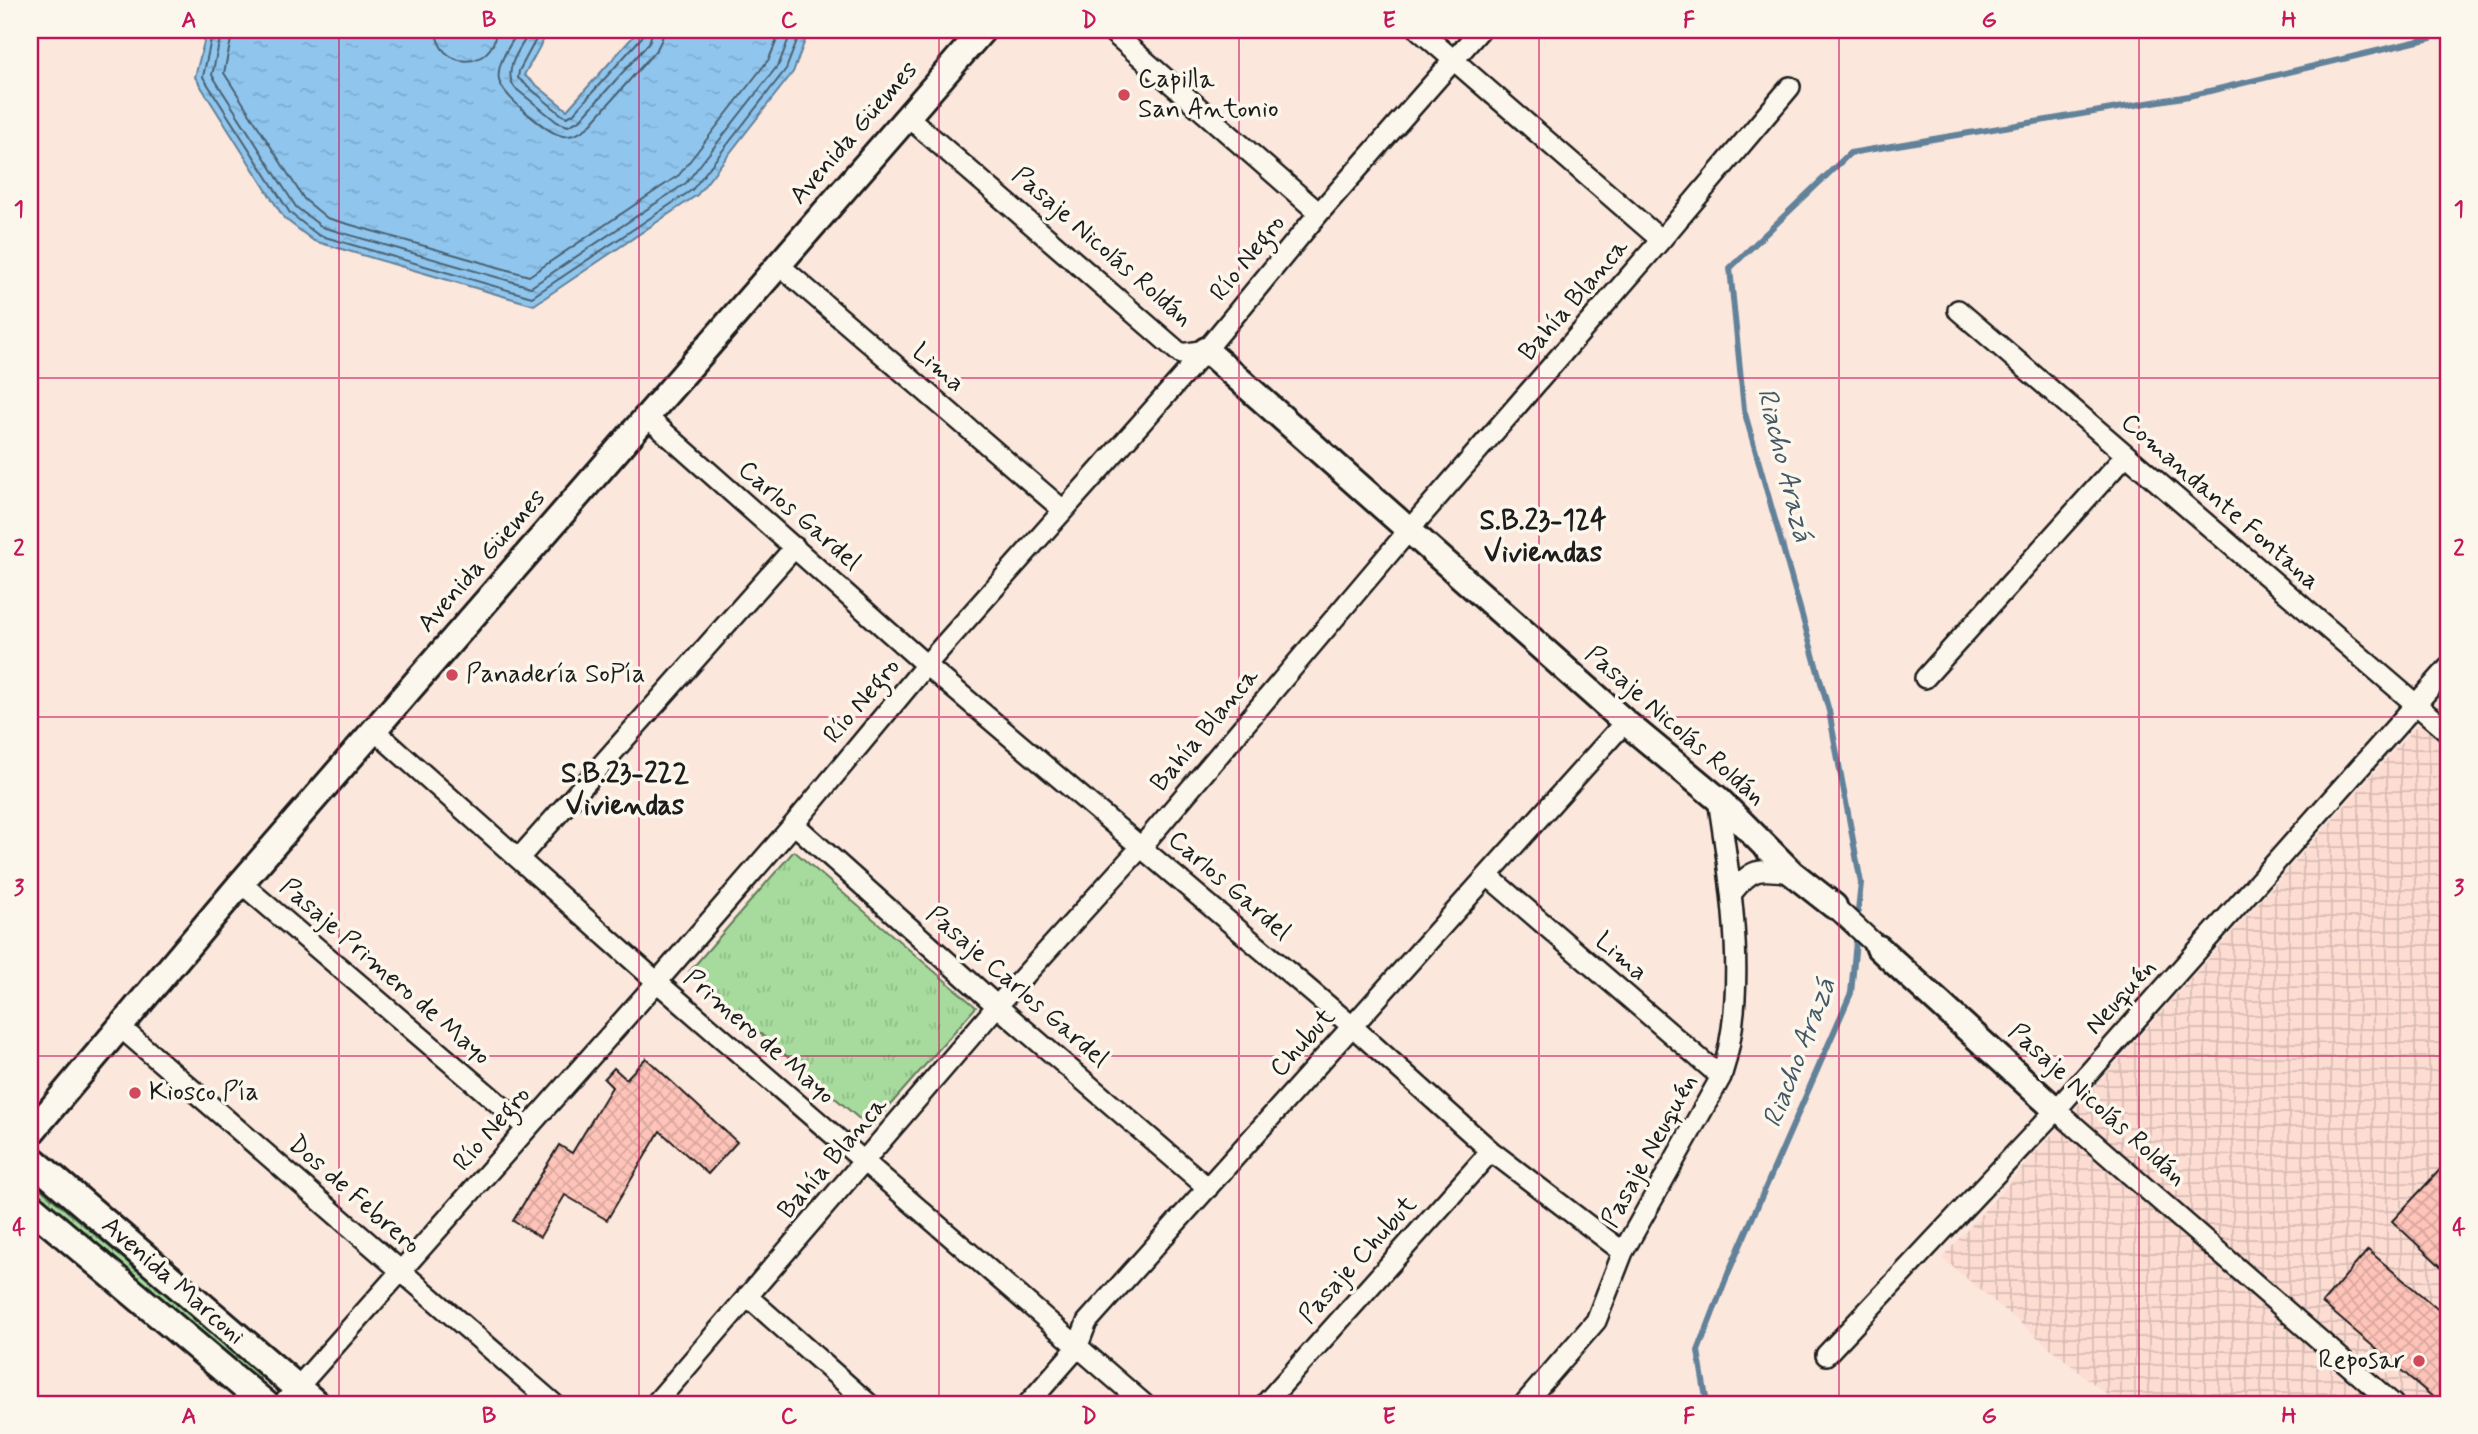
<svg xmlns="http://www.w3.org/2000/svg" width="2478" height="1434" viewBox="0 0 2478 1434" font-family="Mynerve,sans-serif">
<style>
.industrial{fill:url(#industrial-grid)}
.grass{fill:url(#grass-tufts);stroke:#627c5c;stroke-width:2}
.water{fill:url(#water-ripples);stroke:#62829a;stroke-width:2}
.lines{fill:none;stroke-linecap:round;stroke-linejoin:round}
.shore{stroke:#4a6070;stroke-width:2}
.stream{stroke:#62829a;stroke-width:6}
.building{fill:url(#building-cross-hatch);stroke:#1c1c1c;stroke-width:2}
.minor-casing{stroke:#1c1c1c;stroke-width:24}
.tertiary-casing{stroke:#1c1c1c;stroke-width:30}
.secondary-casing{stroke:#1c1c1c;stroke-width:32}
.minor{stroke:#fbf7ec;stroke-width:19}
.tertiary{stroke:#fbf7ec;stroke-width:24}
.secondary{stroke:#fbf7ec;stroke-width:26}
.grid{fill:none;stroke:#c2185b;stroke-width:2;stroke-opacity:0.55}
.poi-dot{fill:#d1495b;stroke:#fbf7ec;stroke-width:2.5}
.labels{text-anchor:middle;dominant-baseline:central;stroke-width:7;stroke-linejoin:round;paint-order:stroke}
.poi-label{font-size:26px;fill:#1c1c1c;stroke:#fbf7ec;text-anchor:start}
.street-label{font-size:26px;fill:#1c1c1c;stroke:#fbf7ec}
.water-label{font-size:28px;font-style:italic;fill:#455866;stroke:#fbf7ec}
.neighbourhood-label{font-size:28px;font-weight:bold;fill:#1c1c1c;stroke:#fbf7ec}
.neatline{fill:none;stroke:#c2185b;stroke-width:2.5}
.grid-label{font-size:23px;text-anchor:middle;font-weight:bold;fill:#c2185b}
</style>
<defs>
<pattern id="industrial-grid" width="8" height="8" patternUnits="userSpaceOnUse" patternTransform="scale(1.75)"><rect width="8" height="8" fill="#fddcd2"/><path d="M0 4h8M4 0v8" fill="none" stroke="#d8bcb4"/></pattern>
<pattern id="grass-tufts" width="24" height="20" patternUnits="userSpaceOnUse" patternTransform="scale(1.75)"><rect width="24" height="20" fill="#a7db9d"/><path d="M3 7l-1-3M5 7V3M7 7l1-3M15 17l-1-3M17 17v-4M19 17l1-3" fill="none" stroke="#8fbb87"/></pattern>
<pattern id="water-ripples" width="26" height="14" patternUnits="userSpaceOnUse" patternTransform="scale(1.75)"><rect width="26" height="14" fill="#90c6ee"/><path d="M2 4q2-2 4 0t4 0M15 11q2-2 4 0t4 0" fill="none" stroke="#7caacc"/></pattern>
<pattern id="building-cross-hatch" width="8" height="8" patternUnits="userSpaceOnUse" patternTransform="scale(1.75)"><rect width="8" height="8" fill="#fec3b9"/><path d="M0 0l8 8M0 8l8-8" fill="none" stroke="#d9a79e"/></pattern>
</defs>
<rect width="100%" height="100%" fill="#fce7dd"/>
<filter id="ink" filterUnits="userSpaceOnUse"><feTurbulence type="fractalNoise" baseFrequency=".0143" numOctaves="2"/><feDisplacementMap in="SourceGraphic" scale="14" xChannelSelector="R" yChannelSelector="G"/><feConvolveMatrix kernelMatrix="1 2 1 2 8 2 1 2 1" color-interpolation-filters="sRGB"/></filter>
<g filter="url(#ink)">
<!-- industrial -->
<path class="industrial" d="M2448 690V1404H2118L1942 1258Z"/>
<!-- grass -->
<path class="grass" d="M794 851 976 1007 870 1128 689 972Z
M30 1180 262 1375 258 1380 30 1187Z"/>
<!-- water -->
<path class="water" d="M207 30H458L468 35 471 30H549L524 75 567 110 639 30H809L793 72 697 195 534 305 314 241 284 218 195 77Z"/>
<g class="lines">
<!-- shore -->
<path class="shore" d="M213 30 203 77 290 213 318 235 532 297 692 190 786 69 801 30
M222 30 212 75 296 207 322 227 531 287 686 183 779 64 792 30
M233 30 224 73 304 199 327 218 529 276 679 175 769 59 781 30
M436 30C438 70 494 72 496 30
M519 30C511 44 496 63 499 80 502 95 548 134 563 136 573 137 581 133 588 127L657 49 662 39 663 30
M531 30C522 46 501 70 515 88L557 122 568 126 580 120 649 43 653 30
M541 30 519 71 518 78 562 115 567 117 573 114 642 37 644 30"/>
<!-- stream -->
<path class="stream" d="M1857 920 1861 883 1829 711 1744 410 1730 268 1850 153 2189 96 2431 38 2442 30
M1707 1404 1698 1351 1729 1271 1851 993 1857 931"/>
</g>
<!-- building -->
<path class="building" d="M646 1058 737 1142 708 1174 660 1131 607 1220 565 1195 540 1237 513 1221 559 1145 572 1153 612 1087 604 1079 614 1068 626 1079Z
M2448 1161V1273L2392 1221Z
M2368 1250 2448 1318V1404H2441L2322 1303Z"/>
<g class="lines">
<!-- minor casing -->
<g class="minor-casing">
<path id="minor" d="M1110 30 1319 213
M1419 30 1661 240
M908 117 1181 354 1206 350
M779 265 1063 510
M1958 310 2448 732
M646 416 926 665 1353 1027 1491 1151 1623 1252
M1925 678 2125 456
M375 731 657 982 1144 1404
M794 824 997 1006 1208 1188
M519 858 795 547
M1488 876 1721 1077
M241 883 527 1128
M1732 893C1753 866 1760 869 1792 873
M1834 906 1879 948
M119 1026 554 1404
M2056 1110 2393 1404
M747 1296 869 1404
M1826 1355 2056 1110 2448 668
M283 1404 657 982 794 824 926 665 1206 350 1319 213 1480 30
M655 1404 997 1006 1142 846 1409 530 1661 240 1790 87
M1028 1404 1077 1348 1087 1322 1625 722
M1265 1404 1491 1151
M1524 1404 1596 1321 1623 1252 1721 1077C1749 993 1731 885 1718 799"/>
</g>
<!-- tertiary casing -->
<g class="tertiary-casing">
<path id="tertiary" d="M1206 350 1625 722 1718 799 1792 873 1834 906
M1879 948 2056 1110
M30 1134 241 883 983 30"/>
</g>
<!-- secondary casing -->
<g class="secondary-casing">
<path id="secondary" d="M30 1158 316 1404
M30 1206 265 1404"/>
</g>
<!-- minor -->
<use href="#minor" class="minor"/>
<!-- tertiary -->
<use href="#tertiary" class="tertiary"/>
<!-- secondary -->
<use href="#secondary" class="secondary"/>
</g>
</g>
<!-- grid -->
<path class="grid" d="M339 30V1404M639 30V1404M939 30V1404M1239 30V1404M1539 30V1404M1839 30V1404M2139 30V1404M30 378H2448M30 717H2448M30 1056H2448"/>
<!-- markers -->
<g class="poi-dot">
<circle cx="1124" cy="95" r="7"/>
<circle cx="452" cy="675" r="7"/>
<circle cx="135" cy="1093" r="7"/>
<circle cx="2419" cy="1361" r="7"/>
</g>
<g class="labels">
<!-- poi labels -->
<g class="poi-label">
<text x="1138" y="80">Capilla<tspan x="1138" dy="30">San Antonio</tspan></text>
<text x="466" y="675">Panadería SoPía</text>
<text x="149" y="1093">Kiosco Pía</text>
<text x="2405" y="1361" text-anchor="end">Reposar</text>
</g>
<!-- street labels -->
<g class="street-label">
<text transform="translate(854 133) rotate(-49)">Avenida Güemes</text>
<text transform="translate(1102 247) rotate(41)">Pasaje Nicolás Roldán</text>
<text transform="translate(1248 258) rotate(-51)">Río Negro</text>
<text transform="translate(1574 300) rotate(-49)">Bahía Blanca</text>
<text transform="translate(938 368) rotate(41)">Lima</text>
<text transform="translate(2220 502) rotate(41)">Comandante Fontana</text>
<text transform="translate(799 516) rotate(41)">Carlos Gardel</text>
<text transform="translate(482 561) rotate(-49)">Avenida Güemes</text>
<text transform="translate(862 701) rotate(-50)">Río Negro</text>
<text transform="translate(1675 726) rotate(41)">Pasaje Nicolás Roldán</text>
<text transform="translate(1205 730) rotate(-50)">Bahía Blanca</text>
<text transform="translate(1229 886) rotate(41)">Carlos Gardel</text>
<text transform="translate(1621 957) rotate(41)">Lima</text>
<text transform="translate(385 972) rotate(41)">Pasaje Primero de Mayo</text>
<text transform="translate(1017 987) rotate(41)">Pasaje Carlos Gardel</text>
<text transform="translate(2121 997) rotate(-48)">Neuquén</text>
<text transform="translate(759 1037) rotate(41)">Primero de Mayo</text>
<text transform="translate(1303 1043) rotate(-48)">Chubut</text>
<text transform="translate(2097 1105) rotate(42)">Pasaje Nicolás Roldán</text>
<text transform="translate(492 1129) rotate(-49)">Río Negro</text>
<text transform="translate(1650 1151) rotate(-61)">Pasaje Neuquén</text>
<text transform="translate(833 1158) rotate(-49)">Bahía Blanca</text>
<text transform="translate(354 1195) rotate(41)">Dos de Febrero</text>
<text transform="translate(1358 1260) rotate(-48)">Pasaje Chubut</text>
<text transform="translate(173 1281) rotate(41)">Avenida Marconi</text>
</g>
<!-- water labels -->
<g class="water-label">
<text transform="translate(1784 465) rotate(76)">Riacho Arazá</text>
<text transform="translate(1800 1053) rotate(-69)">Riacho Arazá</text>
</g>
<!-- neighbourhood labels -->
<g class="neighbourhood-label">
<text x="1543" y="521">S.B.23-124<tspan x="1543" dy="32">Viviendas</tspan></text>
<text x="625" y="774">S.B.23-222<tspan x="625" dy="32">Viviendas</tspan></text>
</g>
</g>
<!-- margin -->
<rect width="2478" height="1434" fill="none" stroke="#fbf7ec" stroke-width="77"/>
<rect x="38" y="38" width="2402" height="1358" class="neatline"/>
<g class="grid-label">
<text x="189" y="27">A</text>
<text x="489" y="27">B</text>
<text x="789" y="27">C</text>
<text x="1089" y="27">D</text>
<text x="1389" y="27">E</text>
<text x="1689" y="27">F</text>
<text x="1989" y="27">G</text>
<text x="2289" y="27">H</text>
<text x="19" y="216">1</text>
<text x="2459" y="216">1</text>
<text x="19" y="555">2</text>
<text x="2459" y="555">2</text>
<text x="19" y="895">3</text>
<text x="2459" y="895">3</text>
<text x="19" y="1234">4</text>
<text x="2459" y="1234">4</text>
<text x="189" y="1423">A</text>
<text x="489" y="1423">B</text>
<text x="789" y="1423">C</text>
<text x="1089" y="1423">D</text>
<text x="1389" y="1423">E</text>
<text x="1689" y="1423">F</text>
<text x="1989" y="1423">G</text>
<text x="2289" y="1423">H</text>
</g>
</svg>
